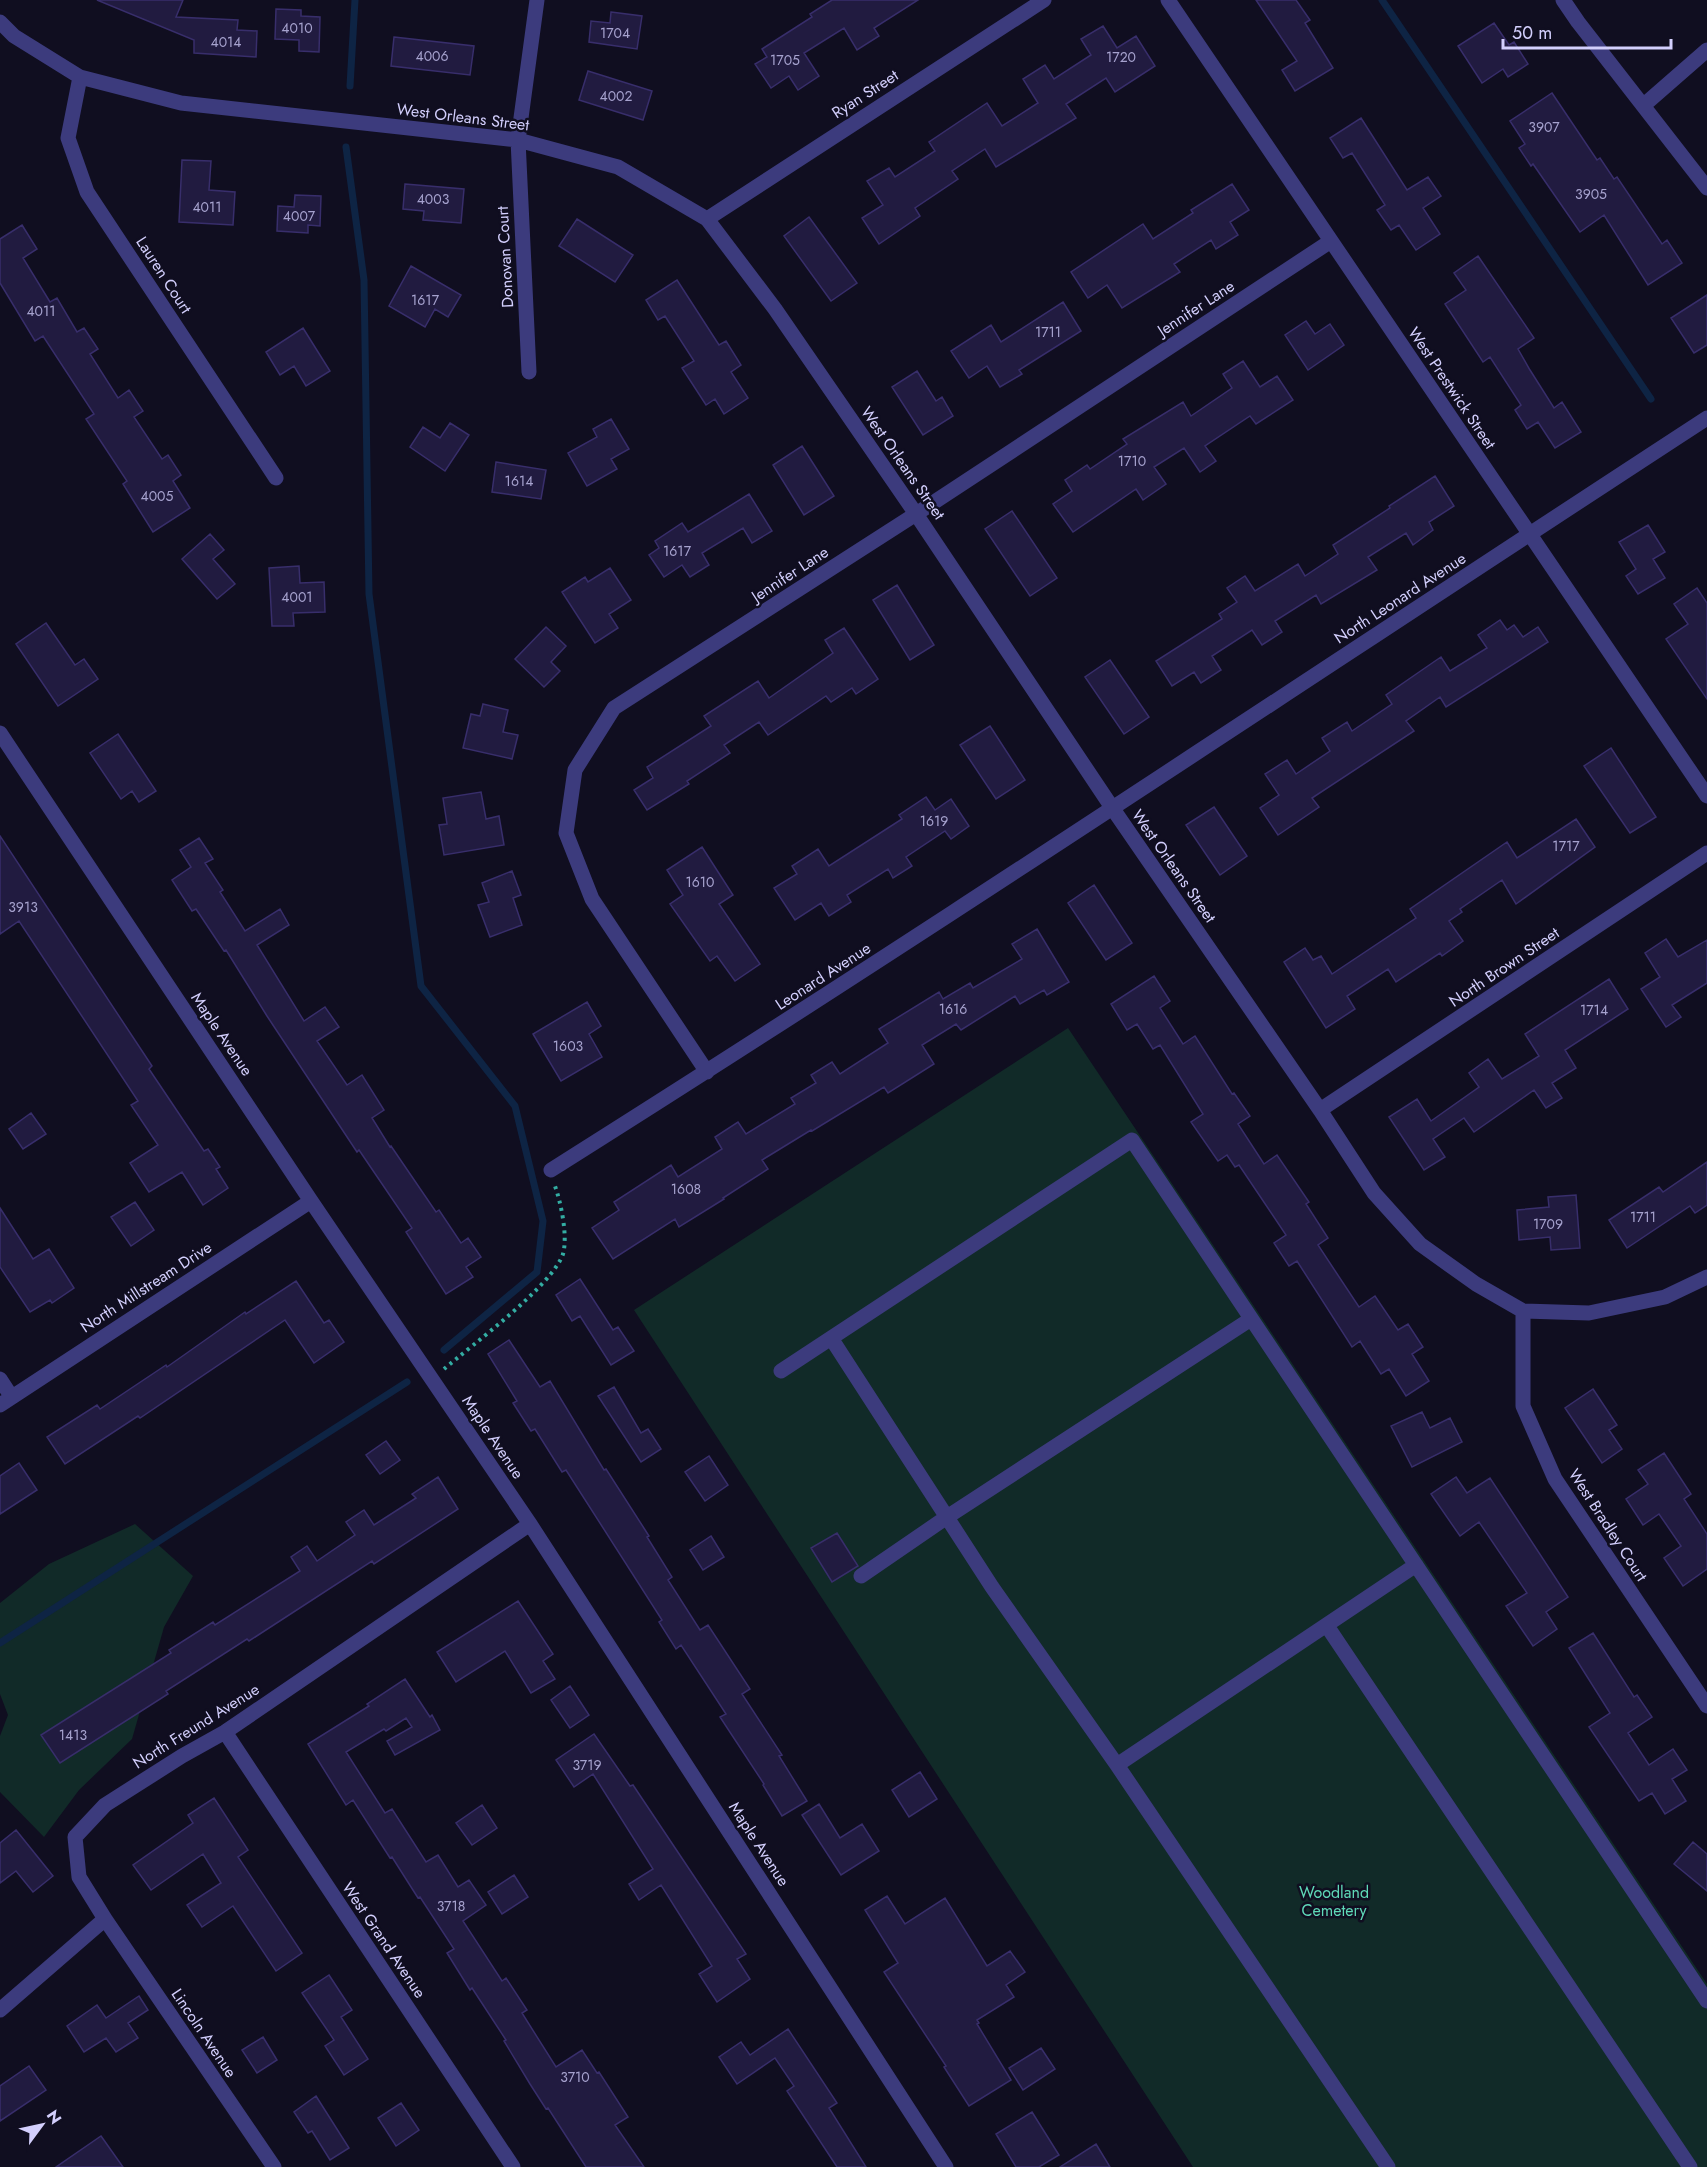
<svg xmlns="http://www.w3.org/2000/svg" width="1707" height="2167" viewBox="0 0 1707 2167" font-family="Jost,sans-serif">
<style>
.green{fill:#112a28}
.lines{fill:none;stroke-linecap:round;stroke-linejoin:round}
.stream{stroke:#0e2444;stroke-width:7}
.building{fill:#211b40;stroke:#382e6b;stroke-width:1.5}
.path{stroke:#33ada3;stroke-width:4;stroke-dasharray:3 4.5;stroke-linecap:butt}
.minor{stroke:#3c3b7d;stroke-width:15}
.labels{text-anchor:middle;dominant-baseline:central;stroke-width:5;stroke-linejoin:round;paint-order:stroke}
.number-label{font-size:14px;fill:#a6a2ce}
.street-label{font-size:16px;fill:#d3cffd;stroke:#100e20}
.park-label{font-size:16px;fill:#5fd9b8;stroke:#100e20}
</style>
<rect width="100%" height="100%" fill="#100e20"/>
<!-- green -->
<path class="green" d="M1068 1028 1707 1984V2167H1193L634 1310Z
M135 1524 193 1576 164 1627 132 1739 79 1790 44 1837 0 1792V1736L8 1715 0 1694V1603L49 1564Z"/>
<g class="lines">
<!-- stream -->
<path class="stream" d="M1382 0 1651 399
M350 86 355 0
M346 147 364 280 369 594 421 986 515 1106 543 1221 537 1272 444 1350
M0 1643 407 1382"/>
</g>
<!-- building -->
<path class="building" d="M97 0H183L176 17 238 20 237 30 257 31 256 57 194 53V40Z
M832 0H918L874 28 879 36 857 50 844 28 804 53 819 76 798 90 789 76 771 88 755 64 767 57 762 49 812 17 810 14Z
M1256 0H1296L1310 20 1305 23 1333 68 1295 91 1282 70 1297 61Z
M276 9 301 10V16L320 17 319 52 299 51V40L275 39Z
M611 12 642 16 637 49 589 42 591 21 610 23Z
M1494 23 1509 45 1514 42 1528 64 1508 77 1503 69 1482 83 1458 46Z
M1103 26 1117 48 1136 36 1155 66 1115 92 1106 78 1066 104 1076 118 996 167 985 149 952 171 958 179 915 208 920 216 879 244 862 218 883 205 867 181 889 168 895 177 935 151 929 142 987 103 1002 126 1038 103 1023 79 1045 65 1054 79 1091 55 1081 39Z
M394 37 474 46 470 75 391 66Z
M588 71 652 91 643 120 579 100Z
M1552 93 1597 160 1600 158 1614 179 1617 177 1662 244 1667 240 1682 263 1648 285 1604 215 1580 232 1533 164 1531 166 1519 148 1525 144 1510 121Z
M1361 118 1407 190 1428 177 1441 196 1423 208 1440 234 1416 250 1399 225 1391 230 1377 210 1385 205 1352 153 1343 158 1330 138Z
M182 160 211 161 209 190 235 192 233 225 179 222Z
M405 184 464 189 461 223 423 220 424 211 403 209Z
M1232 184 1249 210 1230 222 1238 235 1216 249 1211 240 1174 264 1180 272 1122 308 1107 285 1088 298 1071 272 1143 224 1153 239 1193 213 1191 210Z
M295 195 321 196 320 226 308 225V233L277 231 278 206 294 207Z
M809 217 857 283 831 301 784 236Z
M577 219 633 255 615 282 559 246Z
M22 225 37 249 23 258 50 302 57 298 77 332 84 328 98 349 90 354 118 398 129 390 143 411 134 417 162 459 168 455 181 475 173 481 190 508 153 532 123 484 127 481 86 419 94 414 43 336 35 341 0 283V239Z
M1478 256 1534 338 1518 349 1530 370 1554 408 1562 402 1581 432 1555 448 1538 422 1527 429 1515 410 1521 405 1490 357 1483 362 1445 304 1466 290 1454 273Z
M411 266 461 295 448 317 435 309 425 327 389 306Z
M677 280 719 345 726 341 741 365 731 372 748 398 724 414 715 399 706 405 682 368 694 361 665 316 658 320 646 300Z
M1707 295V345L1694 353 1671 318Z
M1063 302 1081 331 1019 370 1022 374 1000 387 987 366 969 378 951 351 991 325 1001 342Z
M1306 321 1315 334 1330 324 1344 345 1308 370 1285 335Z
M303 328 330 371 306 386 294 366 280 375 266 352Z
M1243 361 1260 387 1277 376 1293 400 1256 424 1250 416 1205 446 1216 461 1200 472 1184 448 1154 467 1166 484 1143 500 1136 489 1073 532 1053 504 1072 491 1065 480 1087 465 1090 469 1127 444 1123 439 1183 402 1191 416 1232 388 1223 374Z
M917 371 936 401 942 397 953 416 923 435 892 387Z
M611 419 629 449 611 459 617 469 587 486 568 453 597 437 593 429Z
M450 423 469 435 445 471 410 447 423 427 440 438Z
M802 446 834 496 804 515 773 465Z
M496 462 546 470 541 499 492 492Z
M1435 476 1454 506 1429 522 1433 530 1413 545 1406 533 1368 557 1377 570 1321 604 1316 595 1275 621 1282 632 1262 645 1252 630 1212 656 1221 670 1201 683 1194 672 1172 686 1156 661 1222 619 1219 614 1237 602 1227 588 1245 576 1255 591 1298 564 1305 576 1338 554 1333 545 1390 508 1389 506Z
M749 494 772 531 752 543 743 528 702 553 709 565 690 577 682 565 664 577 649 555 659 548 655 541 682 523 688 532Z
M1012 511 1057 578 1030 596 985 529Z
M1648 525 1665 552 1653 559 1665 578 1638 594 1626 576 1636 569 1619 542Z
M210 534 224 550 213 559 235 584 217 599 182 559Z
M299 566 300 583 324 582 325 612 293 613 294 626H272L269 568Z
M610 568 631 600 609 614 618 628 595 643 562 592 585 577 588 582Z
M897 585 934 645 910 660 873 600Z
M1697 588 1707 603V699L1666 639 1688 624 1674 604Z
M1500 620 1507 630 1514 625 1523 637 1538 627 1548 642 1446 707 1440 697 1406 721 1414 731 1312 798 1319 807 1278 835 1260 808 1279 795 1265 774 1287 760 1296 774 1330 751 1322 738 1347 722 1352 731 1392 704 1386 695 1422 670 1441 657 1450 671 1487 648 1478 635Z
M46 623 75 665 84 659 98 679 58 706 16 644Z
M546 627 566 646 551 662 560 671 544 687 515 659Z
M844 628 878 679 856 694 852 688 831 702 826 696 768 735 759 722 724 745 730 753 687 781 689 784 647 810 634 790 653 778 647 767 711 726 704 716 758 681 769 698 833 653 825 640Z
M1110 660 1149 717 1124 734 1085 677Z
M483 704 508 710 503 732 518 735 512 759 463 748 471 714 480 716Z
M990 726 1025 780 996 799 960 745Z
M118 734 156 791 139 802 132 791 121 799 90 753Z
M1611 748 1656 817 1630 833 1584 766Z
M481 792 486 819 499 816 504 845 444 855 439 825 447 824 443 798Z
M926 797 935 810 951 799 969 826 951 839 945 831 906 857 912 866 893 878 888 869 847 895 851 902 829 916 821 903 795 920 774 888 797 874 792 866 818 849 829 866 902 819 899 815Z
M1214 807 1247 856 1220 875 1186 825Z
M1576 819 1595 847 1516 904 1502 880 1460 909 1462 912 1449 921 1463 941 1442 956 1440 953 1396 982 1388 969 1347 996 1355 1009 1326 1028 1284 962 1305 948 1313 960 1321 956 1332 974 1416 918 1410 909 1507 842 1517 858Z
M0 836 152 1066 149 1069 204 1151 208 1149 220 1167 216 1169 228 1188 203 1205 182 1172 149 1192 130 1163 158 1145 131 1105 138 1101 19 921 0 934Z
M199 838 213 859 205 863 223 890 220 892 245 931 280 909 289 925 257 945 304 1021 325 1007 339 1027 317 1041 347 1085 362 1075 384 1110 372 1118 390 1147 391 1146 436 1212 439 1210 461 1243 468 1238 481 1257 466 1267 473 1277 446 1294 406 1232 412 1228 359 1150 357 1152 267 1016 226 950 224 951 196 909 192 911 172 880 191 867 180 850Z
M702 847 733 895 719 904 760 964 735 981 717 956 710 961 670 904 683 895 667 870Z
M512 871 521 895 513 898 522 925 490 937 478 905 489 902 482 883Z
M1094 885 1132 943 1106 960 1068 903Z
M1037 929 1069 982 1047 995 1044 990 1020 1004 1015 996 961 1030 956 1024 922 1045 934 1064 888 1093 884 1087 812 1131 811 1130 762 1160 768 1169 723 1198 724 1199 679 1227 675 1219 613 1259 592 1228 619 1210 614 1202 671 1165 678 1177 722 1149 715 1137 738 1122 746 1134 795 1104 791 1098 816 1083 811 1075 832 1062 840 1074 888 1043 879 1029 939 992 943 999 970 983 973 988 1022 959 1012 944Z
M1666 939 1678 957 1707 940V983L1672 1005 1681 1017 1666 1027 1641 989 1660 977 1645 953Z
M1154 976 1170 1001 1160 1008 1183 1044 1195 1036 1232 1094 1234 1093 1250 1116 1238 1124 1264 1164 1277 1155 1309 1202 1306 1204 1328 1238 1318 1245 1359 1307 1375 1296 1398 1330 1408 1324 1423 1347 1412 1354 1429 1381 1406 1396 1389 1369 1381 1374 1360 1341 1352 1347 1297 1261 1289 1266 1274 1243 1286 1235 1239 1165 1235 1167 1227 1155 1218 1161 1191 1122 1203 1114 1160 1045 1153 1049 1137 1024 1127 1030 1111 1004Z
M1609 979 1628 1009 1565 1050 1576 1068 1552 1083 1562 1098 1546 1108 1534 1090 1474 1132 1464 1118 1433 1139 1445 1157 1424 1170 1389 1117 1417 1099 1431 1121 1479 1087 1469 1073 1488 1059 1502 1079 1539 1056 1525 1034Z
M587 1002 601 1026 589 1034 602 1057 561 1081 533 1034Z
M31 1113 46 1134 23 1149 9 1129Z
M1707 1162V1205L1695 1213 1690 1206 1627 1248 1609 1220 1659 1187 1663 1192Z
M1576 1195 1580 1248 1551 1250 1550 1237 1519 1240 1517 1210 1549 1207 1548 1197Z
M135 1202 154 1230 131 1246 111 1217Z
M0 1208 33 1259 49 1249 74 1288 52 1303 50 1300 30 1312 0 1267Z
M580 1279 613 1330 618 1327 634 1351 611 1365 580 1316 572 1321 556 1295Z
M296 1281 324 1323 329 1320 344 1342 314 1363 285 1320 140 1418 138 1416 65 1464 47 1437 97 1405 100 1409 166 1365 167 1367 245 1312 246 1314Z
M509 1340 540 1387 550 1381 604 1470 606 1469 649 1536 647 1537 672 1577 668 1580 700 1630 708 1625 750 1689 742 1694 782 1755 779 1756 807 1801 782 1816 763 1785 764 1784 720 1717 726 1714 681 1645 676 1649 659 1622 662 1620 566 1470 562 1472 535 1429 531 1431 513 1403 517 1401 488 1354Z
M614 1387 641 1433 648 1429 661 1449 641 1462 598 1396Z
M1593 1389 1617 1425 1609 1430 1622 1449 1602 1463 1565 1408Z
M1422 1412 1430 1428 1450 1418 1462 1442 1412 1467 1391 1426Z
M386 1441 400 1460 380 1474 366 1455Z
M1664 1453 1691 1494 1684 1499 1707 1534V1569L1683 1586 1664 1558 1681 1546 1659 1514 1643 1525 1626 1499 1648 1484 1638 1470Z
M709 1456 728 1485 705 1501 685 1472Z
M19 1463 37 1490 0 1514V1476Z
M438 1477 458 1509 374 1564 372 1561 249 1641 247 1639 166 1691 168 1694 60 1763 41 1735 171 1653 169 1650 213 1622 215 1625 300 1571 291 1557 307 1546 317 1561 355 1535 346 1522 364 1510 374 1525 416 1498 412 1494Z
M1456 1477 1467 1493 1490 1478 1568 1597 1546 1612 1557 1629 1533 1646 1506 1606 1527 1593 1479 1522 1460 1536 1431 1494Z
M837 1533 858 1566 832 1582 811 1548Z
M711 1536 724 1557 703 1570 690 1550Z
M518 1601 553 1654 543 1661 555 1679 531 1693 505 1651 456 1682 437 1652Z
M1593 1633 1634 1697 1637 1695 1652 1717 1628 1733 1649 1765 1673 1749 1687 1770 1672 1779 1686 1801 1665 1814 1652 1793 1639 1801 1589 1727 1610 1713 1569 1648Z
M405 1679 430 1717 432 1715 440 1730 395 1755 387 1741 412 1727 406 1718 386 1731 384 1729 346 1752 385 1813 392 1809 426 1862 438 1855 458 1887 469 1880 486 1905 463 1921 502 1981 506 1978 527 2010 522 2013 556 2067 582 2050 597 2073 599 2072 628 2117 615 2125 644 2167H586L548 2108 546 2109 530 2084 504 2041 506 2040 472 1988 470 1990 447 1953 454 1949 420 1897 418 1898 392 1857 390 1858 353 1800 346 1805 308 1744 369 1706 367 1704Z
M570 1686 589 1715 570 1728 551 1700Z
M594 1734 630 1786 633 1785 746 1954 737 1959 750 1979 717 2002 699 1974 712 1966 661 1885 639 1900 629 1884 653 1869 593 1774 574 1787 556 1760Z
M920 1772 937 1799 909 1817 892 1790Z
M214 1798 248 1850 238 1857 302 1953 276 1971 233 1906 202 1927 187 1905 221 1883 203 1854 151 1890 133 1865 193 1823 188 1815Z
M819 1804 840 1838 862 1824 879 1851 841 1875 802 1815Z
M482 1805 497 1828 472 1845 456 1823Z
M16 1830 53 1876 33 1892 16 1871 0 1883V1843Z
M1693 1842 1707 1854V1891L1674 1864Z
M514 1875 528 1897 502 1914 488 1892Z
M887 1896 905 1924 945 1898 987 1966 1010 1951 1025 1972 1006 1985 1014 1997 977 2020 979 2023 977 2024 1011 2080 969 2106 944 2067 946 2066 884 1972 898 1963 865 1910Z
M329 1975 352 2010 341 2017 368 2059 344 2075 325 2046 334 2040 302 1993Z
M139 1996 148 2010 128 2023 138 2038 116 2052 106 2038 84 2052 67 2026 97 2005 106 2018Z
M788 2029 837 2103 829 2108 866 2167H837L787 2091 794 2086 775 2058 737 2084 719 2057 741 2042 750 2055Z
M263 2037 277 2060 257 2073 242 2050Z
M1041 2048 1055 2069 1023 2090 1009 2068Z
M29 2066 46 2090 0 2121V2086Z
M316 2096 349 2148 330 2160 312 2131 308 2133 294 2112Z
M401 2103 419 2130 396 2146 378 2118Z
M1032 2112 1059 2155 1039 2167H1016L996 2134Z
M101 2136 123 2167H56Z
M1096 2144 1110 2167H1060Z"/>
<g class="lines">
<!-- path -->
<path class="path" d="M444 1369C472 1345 552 1286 563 1254 568 1236 561 1203 555 1186"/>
<!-- minor -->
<path class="minor" d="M1168 0 1707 796
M1563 0 1578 22 1707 188
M0 22 14 36 80 77 181 103 518 140 618 167 707 219 775 309 916 514 1113 809 1320 1110 1374 1193 1420 1244 1476 1284 1523 1311 1589 1313 1665 1297 1707 1277
M80 77 68 138 87 192 276 478
M1644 105 1707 50
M707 219 1044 0
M529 372 518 140 537 0
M0 733 311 1201 530 1524 946 2167
M707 1072 592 899 566 833 575 770 614 708 916 514 1331 241
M1320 1110 1707 853
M551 1170C940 925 1322 669 1707 418
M1523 1311V1406L1555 1479 1707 1706
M831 1338 992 1587 1117 1765 1388 2167
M781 1371 1132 1140 1707 2001
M0 1379 11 1396
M0 1405 311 1201
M861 1576 947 1517 1251 1319
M1327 1626 1690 2167
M225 1732 513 2167
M1117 1765 1416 1565
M105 1919 274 2167
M0 2010 105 1919 79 1877 75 1837 105 1805 182 1756 225 1732 530 1524"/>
</g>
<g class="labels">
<!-- number labels -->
<g class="number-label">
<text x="297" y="28">4010</text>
<text x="615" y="33">1704</text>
<text x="226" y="42">4014</text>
<text x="432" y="56">4006</text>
<text x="1121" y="57">1720</text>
<text x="785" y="60">1705</text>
<text x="616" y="96">4002</text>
<text x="1544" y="127">3907</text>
<text x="1591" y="194">3905</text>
<text x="433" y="199">4003</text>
<text x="207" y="207">4011</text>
<text x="299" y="216">4007</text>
<text x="425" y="300">1617</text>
<text x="41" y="311">4011</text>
<text x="1048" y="332">1711</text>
<text x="1132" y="461">1710</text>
<text x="519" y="481">1614</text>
<text x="157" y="496">4005</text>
<text x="677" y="551">1617</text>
<text x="297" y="597">4001</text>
<text x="934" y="821">1619</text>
<text x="1566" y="846">1717</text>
<text x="700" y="882">1610</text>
<text x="23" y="907">3913</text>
<text x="953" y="1009">1616</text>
<text x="1594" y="1010">1714</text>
<text x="568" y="1046">1603</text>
<text x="686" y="1189">1608</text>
<text x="1643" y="1217">1711</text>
<text x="1548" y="1224">1709</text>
<text x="73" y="1735">1413</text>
<text x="587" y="1765">3719</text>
<text x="451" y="1906">3718</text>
<text x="575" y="2077">3710</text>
</g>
<!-- street labels -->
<g class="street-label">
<text transform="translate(865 94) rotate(-33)">Ryan Street</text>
<text transform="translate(463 117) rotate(7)">West Orleans Street</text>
<text transform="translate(505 257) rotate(-93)">Donovan Court</text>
<text transform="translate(164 275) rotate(57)">Lauren Court</text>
<text transform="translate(1196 308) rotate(-33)">Jennifer Lane</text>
<text transform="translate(1452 388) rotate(56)">West Prestwick Street</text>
<text transform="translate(903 463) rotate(55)">West Orleans Street</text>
<text transform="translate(790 574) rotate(-33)">Jennifer Lane</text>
<text transform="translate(1400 598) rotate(-33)">North Leonard Avenue</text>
<text transform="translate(1174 866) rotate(55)">West Orleans Street</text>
<text transform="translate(1504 967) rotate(-34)">North Brown Street</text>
<text transform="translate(823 976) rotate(-33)">Leonard Avenue</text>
<text transform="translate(222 1034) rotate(56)">Maple Avenue</text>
<text transform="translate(146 1287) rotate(-33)">North Millstream Drive</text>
<text transform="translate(493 1437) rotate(56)">Maple Avenue</text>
<text transform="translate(1608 1525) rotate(57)">West Bradley Court</text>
<text transform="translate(196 1726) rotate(-32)">North Freund Avenue</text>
<text transform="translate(759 1844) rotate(57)">Maple Avenue</text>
<text transform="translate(384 1940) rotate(56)">West Grand Avenue</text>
<text transform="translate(204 2033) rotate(56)">Lincoln Avenue</text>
</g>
<!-- park labels -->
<g class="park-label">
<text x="1334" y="1892">Woodland<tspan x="1334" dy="18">Cemetery</tspan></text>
</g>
</g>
<!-- north arrow -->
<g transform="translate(42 2125) rotate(57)" stroke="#100e20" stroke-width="4.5" paint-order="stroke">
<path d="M0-4.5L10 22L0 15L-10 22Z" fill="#d3cffd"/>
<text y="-9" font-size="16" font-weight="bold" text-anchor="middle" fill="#d3cffd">N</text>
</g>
<!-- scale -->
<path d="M1503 39v9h168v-9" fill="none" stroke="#d3cffd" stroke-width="3"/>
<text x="1512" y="39" font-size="18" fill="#d3cffd" stroke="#100e20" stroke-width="4.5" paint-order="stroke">50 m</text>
</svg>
